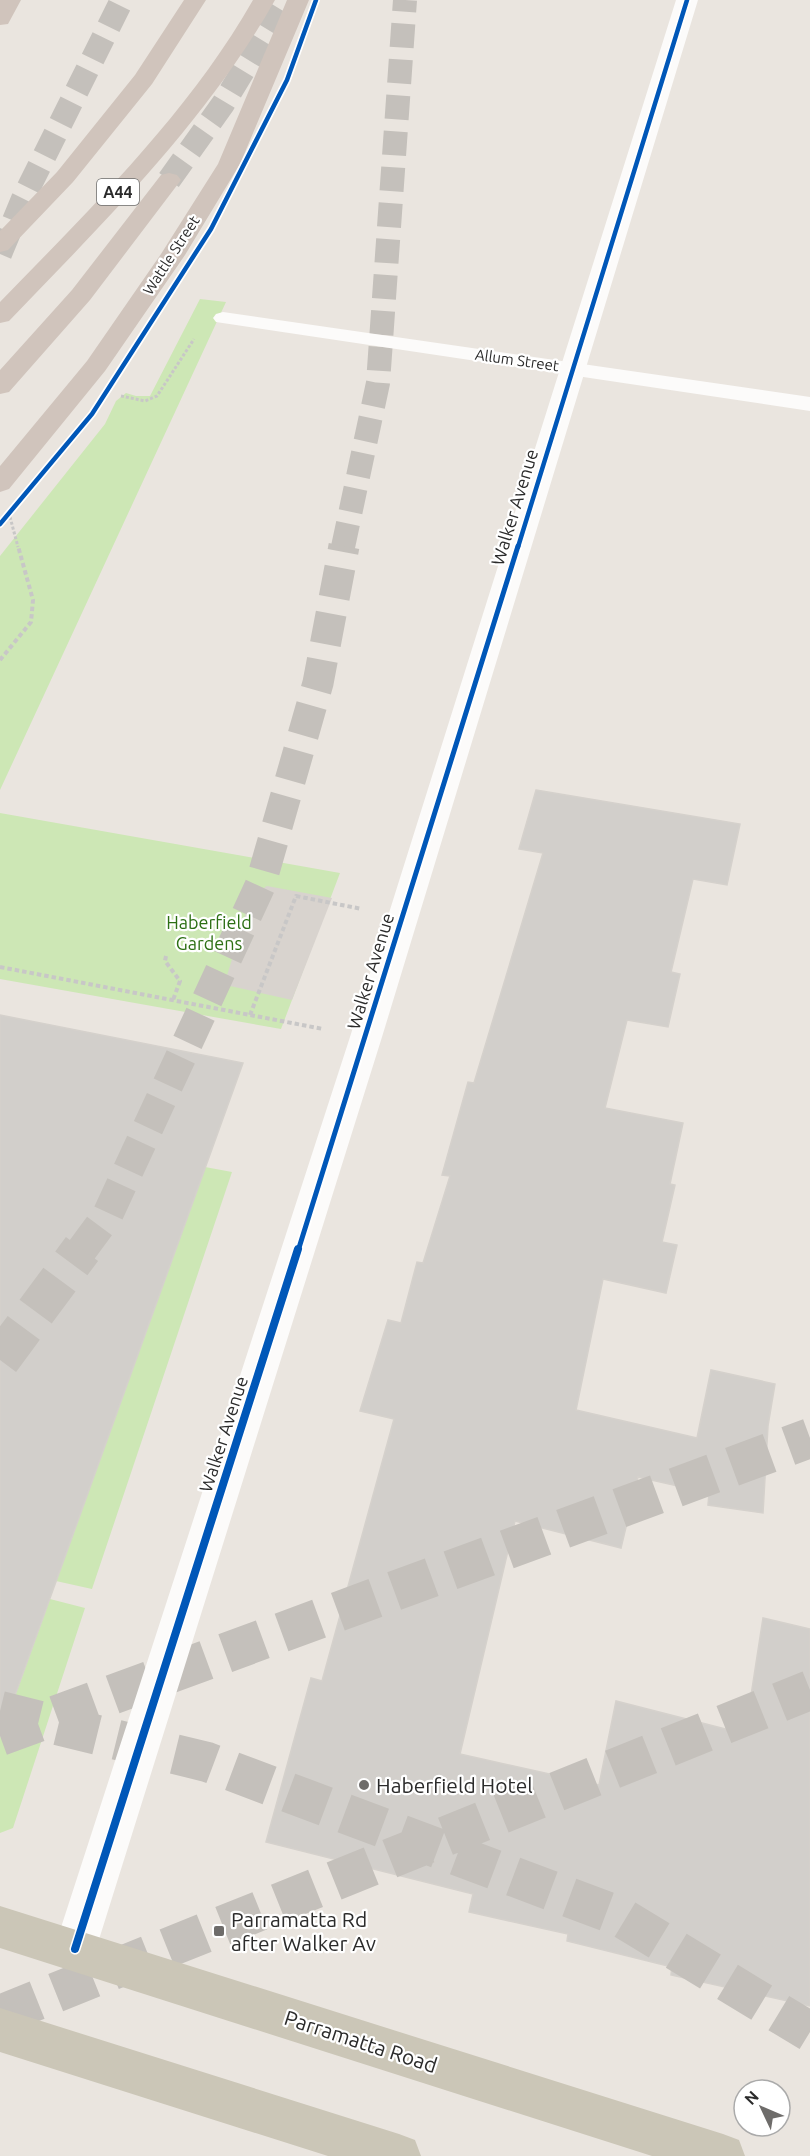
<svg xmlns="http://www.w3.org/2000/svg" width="810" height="2156" viewBox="0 0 810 2156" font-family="Ubuntu,sans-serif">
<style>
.green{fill:#cde7b5}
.plaza{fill:#d8d3ce}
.building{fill:#d2cfcb;stroke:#d5d1cc;stroke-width:1.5}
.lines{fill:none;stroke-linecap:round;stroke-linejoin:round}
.highway-tunnel-far2{stroke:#c4c0bb;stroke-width:24;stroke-dasharray:24 12;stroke-linecap:butt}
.highway-tunnel-far1{stroke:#c4c0bb;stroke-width:31;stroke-dasharray:31 16;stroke-linecap:butt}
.highway-tunnel{stroke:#c4c0bb;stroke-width:40;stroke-dasharray:40 20;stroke-linecap:butt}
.path-far1{stroke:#c8c7c7;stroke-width:3;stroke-dasharray:3 2;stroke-linecap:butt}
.path{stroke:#c8c7c7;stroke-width:4;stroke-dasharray:4.5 3;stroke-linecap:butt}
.lane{fill:#fcfbfa;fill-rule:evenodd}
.street{fill:#fcfbfa;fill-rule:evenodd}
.primary{fill:#cbc6b7;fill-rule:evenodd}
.highway{fill:#d0c4bc;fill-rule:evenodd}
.cycleway-far2-casing{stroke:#fff;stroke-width:8}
.cycleway-far1-casing{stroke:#fff;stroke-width:9}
.cycleway-casing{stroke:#fff;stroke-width:11}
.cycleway-far2{stroke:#0057b8;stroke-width:4.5}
.cycleway-far1{stroke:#0057b8;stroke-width:5}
.cycleway{stroke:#0057b8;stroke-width:8}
.poi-dot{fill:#6e6c6a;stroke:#fff;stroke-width:2}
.labels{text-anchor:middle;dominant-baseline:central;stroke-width:4.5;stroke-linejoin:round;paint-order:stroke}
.far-street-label{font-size:15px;fill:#2b2b2b;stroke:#fff}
.shield{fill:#fff;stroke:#6b6b6b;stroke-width:1.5}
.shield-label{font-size:16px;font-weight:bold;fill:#2b2b2b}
.street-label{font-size:18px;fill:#2b2b2b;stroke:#fff}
.park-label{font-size:18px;fill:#2c6f14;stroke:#fff}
.near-poi-label{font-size:21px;fill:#2b2b2b;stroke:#fff;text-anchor:start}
.near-street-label{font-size:21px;fill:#2b2b2b;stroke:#fff}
</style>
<rect width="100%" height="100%" fill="#eae5df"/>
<!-- green -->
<path class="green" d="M200 299 226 302 0 790V556L105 424 116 401 126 393 136 396H150Z
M0 813 340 873 281 1029 0 979Z
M205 1167 232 1172 92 1589 56 1581Z
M50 1599 85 1608 13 1828 0 1833V1738Z"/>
<!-- plaza -->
<path class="plaza" d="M267 886 332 898 292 1000 230 986 226 979 249 903 254 894Z"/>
<!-- building -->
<path class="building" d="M536 790 740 824 727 885 693 879 671 972 680 974 668 1027 627 1020 605 1108 683 1123 670 1184 675 1185 662 1242 677 1245 666 1293 603 1279 576 1410 697 1438 711 1370 775 1384 768 1426 763 1513 708 1505 709 1493 638 1477 621 1548 515 1521 460 1754 599 1785 616 1701 745 1734 763 1618 810 1629V2006L671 1975 672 1967 567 1941 568 1934 469 1912 473 1894 266 1842 311 1678 322 1681 394 1419 360 1411 388 1320 401 1323 417 1262 423 1263 450 1176 442 1175 468 1082 474 1083 543 853 519 849Z
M0 1015 243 1063 5 1723 0 1722Z"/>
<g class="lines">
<!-- highway-tunnel-far2 -->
<path class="highway-tunnel-far2" d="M169 180 223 104 286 0
M0 254 23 199 122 0
M343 547 378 383 405 0"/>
<!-- highway-tunnel-far1 -->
<path class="highway-tunnel-far1" d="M81 1251 107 1216 260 886 318 683 344 546"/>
<!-- highway-tunnel -->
<path class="highway-tunnel" d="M0 1360 82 1249
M0 1711 207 1762 619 1916 810 2032
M0 1736 810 1438
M0 2015 810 1690"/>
<!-- path-far1 -->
<path class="path-far1" d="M121 396 145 401 157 396 194 339
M10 517 18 547"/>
<!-- path -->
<path class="path" d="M0 660 31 622 33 600 18 546
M166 956 165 961 180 981 173 1000
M0 967 323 1029
M250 1015 296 896 362 909"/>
<!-- lane -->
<path class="lane" d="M223 312 810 397V411L216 322 213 318 216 314Z"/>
<!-- street -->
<path class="street" d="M676 0H698L382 1037 96 1949 90 1964 75 1970 60 1964 54 1949 350 1037Z"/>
<!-- primary -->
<path class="primary" d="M0 1906 723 2134 739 2140 745 2156H652L0 1948Z
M0 2008 399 2134 415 2140 421 2156H328L0 2052Z"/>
<!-- highway -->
<path class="highway" d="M0 0H21L8 24 0 25Z
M184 0H206L152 84 73 182 8 250 0 252V231L57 172 135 75Z
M253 0H275C206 122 105 221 9 321L0 323V302C91 208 188 114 253 0Z
M287 0H309L240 164 185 255 105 371 9 489 0 492V466L87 361 161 254 218 164Z
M169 173 177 175 181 180 90 300 9 392 0 394V370L72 290 161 175Z"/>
<!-- cycleway-far2 casing -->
<g class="cycleway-far2-casing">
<path id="cycleway-far2" d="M0 524 92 414 211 229 287 80 316 0
M518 547 687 0"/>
</g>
<!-- cycleway-far1 casing -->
<g class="cycleway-far1-casing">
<path id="cycleway-far1" d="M298 1251 518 546"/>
</g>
<!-- cycleway casing -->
<g class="cycleway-casing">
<path id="cycleway" d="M75 1949 298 1249"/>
</g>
<!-- cycleway-far2 -->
<use href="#cycleway-far2" class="cycleway-far2"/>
<!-- cycleway-far1 -->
<use href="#cycleway-far1" class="cycleway-far1"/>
<!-- cycleway -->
<use href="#cycleway" class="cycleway"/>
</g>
<!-- markers -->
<g class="poi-dot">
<circle cx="364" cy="1785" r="6"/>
<rect x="213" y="1925" width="12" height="12" rx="3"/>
</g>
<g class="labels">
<!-- far-street labels -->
<g class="far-street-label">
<text transform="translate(171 255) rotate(-57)">Wattle Street</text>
<text transform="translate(517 360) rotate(8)">Allum Street</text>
</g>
<!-- shield labels -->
<rect class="shield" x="97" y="179" width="42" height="26" rx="4.5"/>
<g class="shield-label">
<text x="118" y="192">A44</text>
</g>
<!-- street labels -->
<g class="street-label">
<text transform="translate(514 507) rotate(-73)">Walker Avenue</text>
<text transform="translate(370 971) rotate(-73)">Walker Avenue</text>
<text transform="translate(223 1434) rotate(-72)">Walker Avenue</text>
</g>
<!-- park labels -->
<g class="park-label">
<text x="209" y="922">Haberfield<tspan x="209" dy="21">Gardens</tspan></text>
</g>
<!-- near-poi labels -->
<g class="near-poi-label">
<text x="376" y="1785">Haberfield Hotel</text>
<text x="231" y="1919">Parramatta Rd<tspan x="231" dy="24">after Walker Av</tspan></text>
</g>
<!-- near-street labels -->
<g class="near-street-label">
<text transform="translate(361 2041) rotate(18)">Parramatta Road</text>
</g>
</g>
<!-- north arrow -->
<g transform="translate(762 2108) rotate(314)"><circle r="28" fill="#ffffff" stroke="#aaaaaa" stroke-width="1.5"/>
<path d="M0-4.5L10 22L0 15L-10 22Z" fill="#6e6c6a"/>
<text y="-9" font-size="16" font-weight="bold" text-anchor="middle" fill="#2b2b2b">N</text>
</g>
</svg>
